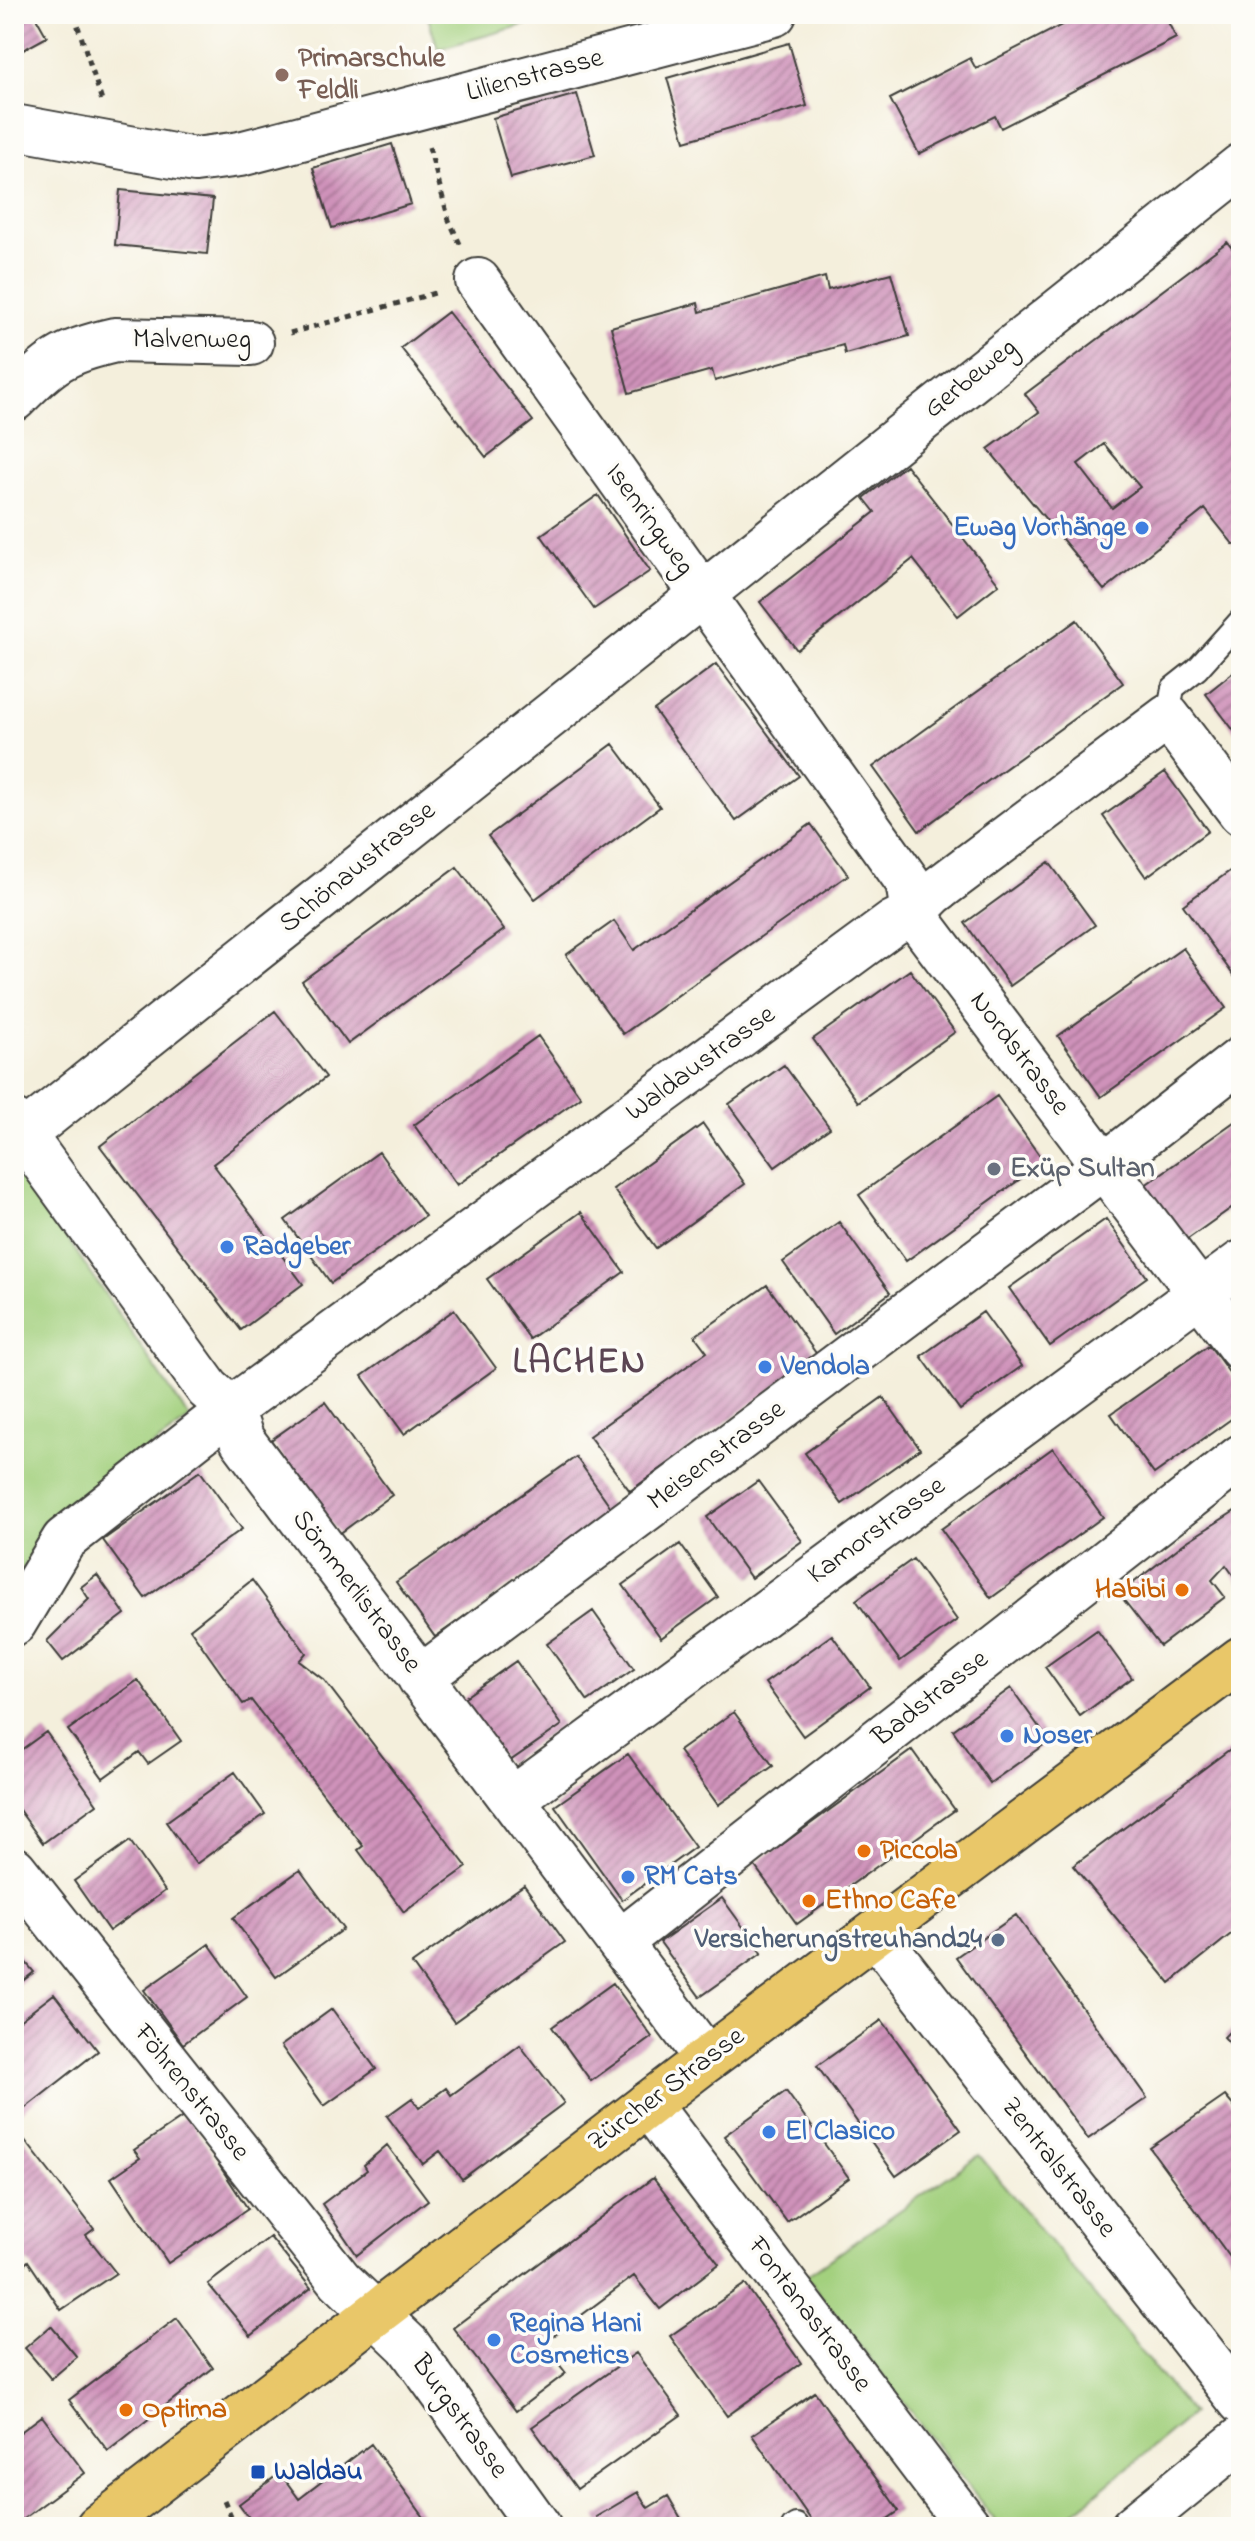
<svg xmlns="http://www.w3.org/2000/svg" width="1255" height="2541" viewBox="0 0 1255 2541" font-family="'Indie Flower',sans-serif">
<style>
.park{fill:#a3d07e;stroke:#60764d;stroke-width:2}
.building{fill:url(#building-hatch);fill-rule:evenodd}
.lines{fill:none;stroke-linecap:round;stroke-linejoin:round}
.service-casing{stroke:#3c3c39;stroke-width:26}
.minor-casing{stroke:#3c3c39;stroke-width:48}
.primary-casing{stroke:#3c3c39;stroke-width:48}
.path{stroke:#3c3c39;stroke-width:5;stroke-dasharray:6 6;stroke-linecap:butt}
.service{stroke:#fff;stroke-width:22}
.minor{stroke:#fff;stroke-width:44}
.primary{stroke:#e9c769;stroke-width:44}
.education-dot{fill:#8d6e63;stroke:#fdfcf7;stroke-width:3}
.shop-dot{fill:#3f7fe0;stroke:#fdfcf7;stroke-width:3}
.worship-dot{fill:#6b7280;stroke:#fdfcf7;stroke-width:3}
.food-dot{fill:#e8710a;stroke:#fdfcf7;stroke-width:3}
.service-dot{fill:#5c6f8a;stroke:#fdfcf7;stroke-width:3}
.transit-dot{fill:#1a4fb4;stroke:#fdfcf7;stroke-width:3}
.labels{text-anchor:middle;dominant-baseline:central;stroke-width:7;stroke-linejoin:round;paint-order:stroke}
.education-label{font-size:28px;font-weight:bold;fill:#785e54;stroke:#fdfcf7;text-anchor:start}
.street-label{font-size:28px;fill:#1c1c1c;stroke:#fdfcf7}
.shop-label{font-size:28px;font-weight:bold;fill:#366cbe;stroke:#fdfcf7;text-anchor:start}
.worship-label{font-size:28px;font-weight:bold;fill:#5b616d;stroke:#fdfcf7;text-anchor:start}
.food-label{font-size:28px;font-weight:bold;fill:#c56008;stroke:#fdfcf7;text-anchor:start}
.service-label{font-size:28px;font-weight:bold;fill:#4e5e75;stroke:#fdfcf7;text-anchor:end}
.transit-label{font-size:28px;font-weight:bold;fill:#164399;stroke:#fdfcf7;text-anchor:start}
.district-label{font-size:36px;font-weight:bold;letter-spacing:2px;fill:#5b4553;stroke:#fdfcf7}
</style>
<defs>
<pattern id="building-hatch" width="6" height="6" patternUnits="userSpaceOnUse" patternTransform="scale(2)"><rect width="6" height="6" fill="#cf92ba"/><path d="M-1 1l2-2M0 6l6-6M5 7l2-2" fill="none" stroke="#a77696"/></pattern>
</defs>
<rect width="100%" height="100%" fill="#fdfcf7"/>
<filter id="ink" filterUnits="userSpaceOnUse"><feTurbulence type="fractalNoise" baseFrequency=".0125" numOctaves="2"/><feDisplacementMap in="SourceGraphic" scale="16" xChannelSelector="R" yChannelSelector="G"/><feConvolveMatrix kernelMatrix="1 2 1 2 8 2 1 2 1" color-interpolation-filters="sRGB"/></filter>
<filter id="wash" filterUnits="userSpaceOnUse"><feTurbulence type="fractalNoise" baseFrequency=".006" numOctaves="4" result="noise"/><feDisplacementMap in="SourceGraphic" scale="32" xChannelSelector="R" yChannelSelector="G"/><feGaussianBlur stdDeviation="1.8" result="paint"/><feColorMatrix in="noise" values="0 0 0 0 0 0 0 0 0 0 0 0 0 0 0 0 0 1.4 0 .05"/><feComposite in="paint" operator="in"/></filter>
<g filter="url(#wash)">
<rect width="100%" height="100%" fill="#f4efdc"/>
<!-- park -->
<path class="park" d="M427 14H563L438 49Z
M24 1175 190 1419 60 1513 14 1582V1183Z
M979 2155 1192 2414 1056 2527H1000L806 2276Z"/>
<g id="blocks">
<!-- building -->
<path class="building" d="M14 14H34L47 37 14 55Z
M1097 14H1164L1176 38 1001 128 995 116 919 154 890 99 970 58 976 69 1081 15 1084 21Z
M789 43 807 106 685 141 667 78Z
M577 94 595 155 511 178 493 118Z
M392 144 411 204 332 228 313 168Z
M120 190 213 199 207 254 115 245Z
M1227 242 1241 259V474L1231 482 1241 496V544H1233L1205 509 1104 590 988 449 1039 412 1025 394ZM1104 444 1140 487 1112 508 1078 464Z
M891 273 909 336 845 354 843 345 715 381 712 370 629 393 611 327 698 303 700 312 825 277 828 290Z
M448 312 533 421 486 457 401 348Z
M906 465 999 584 958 616 913 559 797 650 760 602 875 512 864 498Z
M598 495 650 571 594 609 541 535Z
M1077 620 1123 683 919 831 873 767Z
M716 664 799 776 736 821 654 710Z
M1241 666V740L1206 694Z
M613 744 660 807 535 899 488 836Z
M1165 772 1208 831 1146 877 1103 816Z
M811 824 848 875 623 1034 566 955 614 921 634 950Z
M1049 862 1095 925 1010 986 965 923Z
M457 867 504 930 348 1044 302 981Z
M1234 868 1241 878V986L1183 905Z
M1183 948 1226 1008 1101 1097 1058 1036Z
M910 970 955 1032 858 1102 813 1039Z
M275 1011 326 1077 213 1164 303 1284 241 1330 100 1146Z
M538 1036 581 1097 457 1185 414 1125Z
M784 1065 830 1128 775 1167 729 1104Z
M997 1096 1044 1162 906 1261 859 1195Z
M1241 1117V1201L1182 1243 1141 1188Z
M703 1124 745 1184 656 1248 613 1189Z
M379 1152 425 1216 331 1283 285 1220Z
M581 1212 624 1272 530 1339 487 1279Z
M1106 1219 1147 1277 1050 1346 1009 1288Z
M839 1222 890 1293 834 1334 783 1262Z
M767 1285 818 1356 630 1491 589 1436 707 1352 695 1336Z
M454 1310 496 1368 404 1434 362 1376Z
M983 1312 1022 1366 960 1410 921 1356Z
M1209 1345 1241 1389V1412L1154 1474 1111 1414Z
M883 1397 920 1449 842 1504 805 1453Z
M325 1402 392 1495 339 1534 271 1440Z
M1053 1448 1103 1517 991 1598 941 1529Z
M576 1457 615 1513 435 1637 396 1582Z
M200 1471 242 1529 145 1598 103 1540Z
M758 1481 802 1541 751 1578 707 1517Z
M1241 1507V1586L1226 1565 1212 1580 1225 1597 1160 1646 1119 1594 1186 1542Z
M680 1544 718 1597 661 1638 623 1585Z
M913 1559 957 1620 900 1661 856 1600Z
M97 1575 125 1614 63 1661 47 1641 89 1599 81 1587Z
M252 1580 306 1653 299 1661 324 1680 467 1867 404 1912 358 1850 363 1846 251 1700 243 1704 190 1629Z
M593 1611 634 1669 588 1701 547 1644Z
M1097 1630 1132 1678 1080 1716 1045 1667Z
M832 1635 870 1687 803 1736 765 1683Z
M516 1661 562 1725 507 1763 461 1700Z
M138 1680 181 1741 148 1764 139 1752 103 1778 68 1730Z
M1011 1688 1049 1741 990 1783 953 1730Z
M734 1712 773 1766 718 1805 679 1751Z
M46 1732 97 1804 43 1843 14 1803V1755Z
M1241 1741V1926L1170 1983 1073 1866Z
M912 1750 955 1810 797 1924 754 1865Z
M628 1754 695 1847 622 1900 555 1806Z
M235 1772 265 1814 196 1864 166 1822Z
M130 1841 165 1891 109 1931 74 1881Z
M300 1870 343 1929 276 1977 233 1918Z
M524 1885 565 1942 454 2022 412 1964Z
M722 1898 762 1953 700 1997 660 1942Z
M1016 1915 1147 2098 1088 2139 956 1957Z
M209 1944 247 1997 183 2044 144 1990Z
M17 1952 34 1972 14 1988V1955Z
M613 1983 652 2037 591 2081 552 2027Z
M54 1994 98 2051 14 2117V2025Z
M332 2009 376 2069 324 2106 281 2046Z
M882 2020 961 2130 896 2176 817 2066Z
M1241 2020V2055L1224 2037Z
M520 2045 564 2103 462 2179 440 2151 423 2164 387 2116 412 2098 419 2108 446 2088 451 2095Z
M786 2091 849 2178 787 2222 724 2136Z
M1225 2096 1241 2115V2272L1150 2148Z
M186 2115 248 2209 168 2263 111 2178 140 2158 134 2150Z
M24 2139 94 2229 86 2235 116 2273 61 2310 28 2261 14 2274V2147Z
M387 2145 428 2200 357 2255 322 2204 367 2170 364 2165Z
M653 2178 719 2264 660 2309 634 2276 543 2344 566 2373 516 2411 453 2328Z
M270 2237 311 2288 251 2336 208 2284Z
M745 2284 801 2363 727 2416 670 2336Z
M177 2318 213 2368 108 2451 69 2400Z
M51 2326 77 2357 51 2379 25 2348Z
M636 2353 681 2415 577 2489 532 2427Z
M815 2392 899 2511 876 2527H816L752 2435Z
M42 2416 85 2473 19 2522 14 2517V2437Z
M371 2444 431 2527H256L239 2504 280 2473 299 2499Z
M638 2492 648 2508 668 2496 686 2527H601L596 2517Z"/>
</g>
</g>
<g filter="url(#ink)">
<use href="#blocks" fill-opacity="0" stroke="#3c3c39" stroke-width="2"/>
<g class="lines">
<!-- service casing -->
<g class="service-casing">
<path id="service" d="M1168 717 1173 688 1197 669 1241 620
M793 2527 796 2525"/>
</g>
<!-- minor casing -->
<g class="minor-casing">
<path id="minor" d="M14 127 195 160 240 154 774 14
M478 281 908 882 913 913 1241 1348
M14 399C52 361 62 352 115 340L251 343
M14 1122 208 1389 231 1409 242 1440 707 2059
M14 1142 1241 166
M14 1623 64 1540 231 1409 893 923 913 913 933 893 1168 717 1241 813
M420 1678 1103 1167 1241 1059
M513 1799 1241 1263
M14 1869 340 2280 408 2345 539 2527
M876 1934 1241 2402
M620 1942 1241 1457
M648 2104 969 2527
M1133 2527 1241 2439"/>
</g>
<!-- primary casing -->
<g class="primary-casing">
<path id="primary" d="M98 2527 707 2059 1241 1659"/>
</g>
<!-- path -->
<path class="path" d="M74 14 102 101
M429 147 449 220 460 244
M290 333 439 292
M224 2500 236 2527"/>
<!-- service -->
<use href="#service" class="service"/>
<!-- minor -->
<use href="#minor" class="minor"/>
<!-- primary -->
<use href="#primary" class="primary"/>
</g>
</g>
<!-- markers -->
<circle class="education-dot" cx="282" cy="75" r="8"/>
<g class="shop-dot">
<circle cx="1142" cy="528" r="8"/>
<circle cx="227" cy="1247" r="8"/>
<circle cx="765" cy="1367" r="8"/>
<circle cx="1007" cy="1736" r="8"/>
<circle cx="628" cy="1877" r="8"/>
<circle cx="769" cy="2132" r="8"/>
<circle cx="494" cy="2340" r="8"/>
</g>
<circle class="worship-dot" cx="994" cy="1169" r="8"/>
<g class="food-dot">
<circle cx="1182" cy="1590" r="8"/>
<circle cx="864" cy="1851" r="8"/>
<circle cx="809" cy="1901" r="8"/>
<circle cx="126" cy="2410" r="8"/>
</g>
<circle class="service-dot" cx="998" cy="1940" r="8"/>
<rect class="transit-dot" x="250" y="2464" width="16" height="16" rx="4"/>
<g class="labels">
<!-- education labels -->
<g class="education-label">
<text x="298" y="59">Primarschule<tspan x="298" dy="32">Feldli</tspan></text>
</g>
<!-- street labels -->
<g class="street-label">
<text transform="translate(535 76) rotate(-15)">Lilienstrasse</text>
<text x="192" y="340">Malvenweg</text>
<text transform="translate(971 379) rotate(-39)">Gerbeweg</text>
<text transform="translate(649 520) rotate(54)">Isenringweg</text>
<text transform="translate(358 868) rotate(-39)">Schönaustrasse</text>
<text transform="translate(1019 1054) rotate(53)">Nordstrasse</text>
<text transform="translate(701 1064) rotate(-36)">Waldaustrasse</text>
<text transform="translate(717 1456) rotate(-37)">Meisenstrasse</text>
<text transform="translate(877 1531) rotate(-36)">Kamorstrasse</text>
<text transform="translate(356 1592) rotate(53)">Sömmerlistrasse</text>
<text transform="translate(931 1699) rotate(-38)">Badstrasse</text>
<text transform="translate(667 2090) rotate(-37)">Zürcher Strasse</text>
<text transform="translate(191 2093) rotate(51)">Föhrenstrasse</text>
<text transform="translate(1058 2168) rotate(52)">Zentralstrasse</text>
<text transform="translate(809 2315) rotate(53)">Fontanastrasse</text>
<text transform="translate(459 2417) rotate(54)">Burgstrasse</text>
</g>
<!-- shop labels -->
<g class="shop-label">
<text x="1126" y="528" text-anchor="end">Ewag Vorhänge</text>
<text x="243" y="1247">Radgeber</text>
<text x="781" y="1367">Vendola</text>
<text x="1023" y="1736">Noser</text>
<text x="644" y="1877">RM Cats</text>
<text x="785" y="2132">El Clasico</text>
<text x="510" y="2324">Regina Hani<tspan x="510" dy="32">Cosmetics</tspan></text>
</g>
<!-- worship labels -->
<g class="worship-label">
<text x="1010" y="1169">Exüp Sultan</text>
</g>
<!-- food labels -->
<g class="food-label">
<text x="1166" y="1590" text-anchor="end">Habibi</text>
<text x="880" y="1851">Piccola</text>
<text x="825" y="1901">Ethno Cafe</text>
<text x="142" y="2410">Optima</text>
</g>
<!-- service labels -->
<g class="service-label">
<text x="982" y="1940">Versicherungstreuhand24</text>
</g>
<!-- transit labels -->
<g class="transit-label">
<text x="274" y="2472">Waldau</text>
</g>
<!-- district labels -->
<g class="district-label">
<text x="580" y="1363">LACHEN</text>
</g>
</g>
<!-- margin -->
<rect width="1255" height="2541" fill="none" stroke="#fdfcf7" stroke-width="48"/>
</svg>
